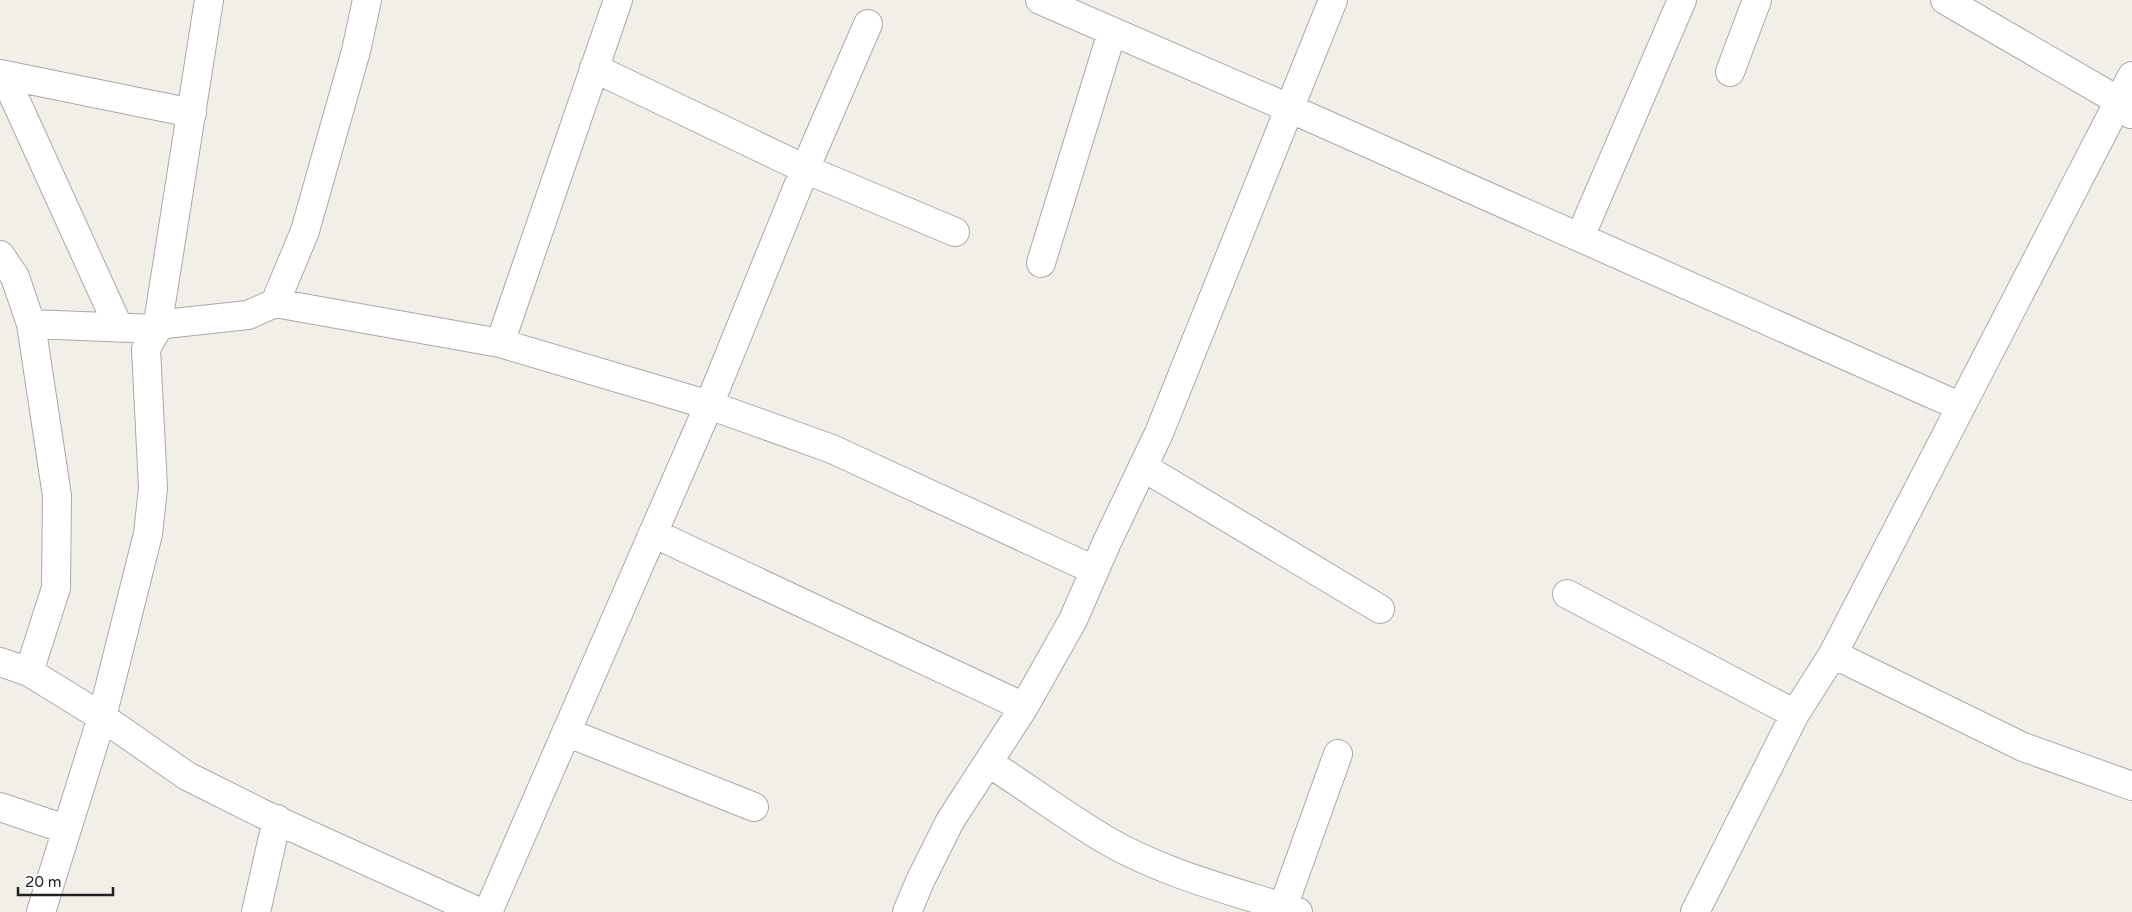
<svg xmlns="http://www.w3.org/2000/svg" width="2132" height="912" viewBox="0 0 2132 912" font-family="'Varela Round',sans-serif">
<style>
.lines{fill:none;stroke-linecap:round;stroke-linejoin:round}
.minor-casing{stroke:#a9a9a9;stroke-width:30}
.minor{stroke:#fff;stroke-width:28}
</style>
<rect width="100%" height="100%" fill="#f2efe9"/>
<g class="lines">
<!-- minor casing -->
<g class="minor-casing">
<path id="minor" d="M1040 0 1291 109 1959 406
M1945 0 2119 101 2131 114
M594 68 805 169 955 232
M1730 72 1757 0
M0 74 192 113
M4 75 119 328
M1580 237 1682 0
M0 255 15 277 31 324 57 496 56 588 29 672
M1041 263 1112 32
M275 303 500 343 709 405 832 449 1094 570
M31 324 157 329 209 0
M500 343 618 0
M1143 467 1380 609
M653 533 1024 707
M1567 594 1795 714
M1833 654 2023 747 2132 786
M0 662 29 672 102 717 187 776 263 814 479 912
M566 732 754 807
M989 763C1028 788 1066 816 1106 840 1164 874 1234 891 1298 912
M0 807 65 829
M1283 907 1338 754
M41 912 102 717 148 534 153 488 146 349 157 329 165 324 248 315 275 303 305 231 356 51 367 0
M256 912 277 819
M488 912 709 405 805 169 868 24
M907 912 921 879 950 821 1024 707 1073 620 1107 542 1159 433 1333 0
M1695 912 1795 714 1833 654 2132 76"/>
</g>
<!-- minor -->
<use href="#minor" class="minor"/>
</g>
<!-- scale -->
<path d="M18 887v8h95v-8" fill="none" stroke="#222222" stroke-width="2.5"/>
<text x="25" y="887" font-size="15" fill="#222222" stroke="#ffffff" stroke-width="4" paint-order="stroke">20 m</text>
</svg>
